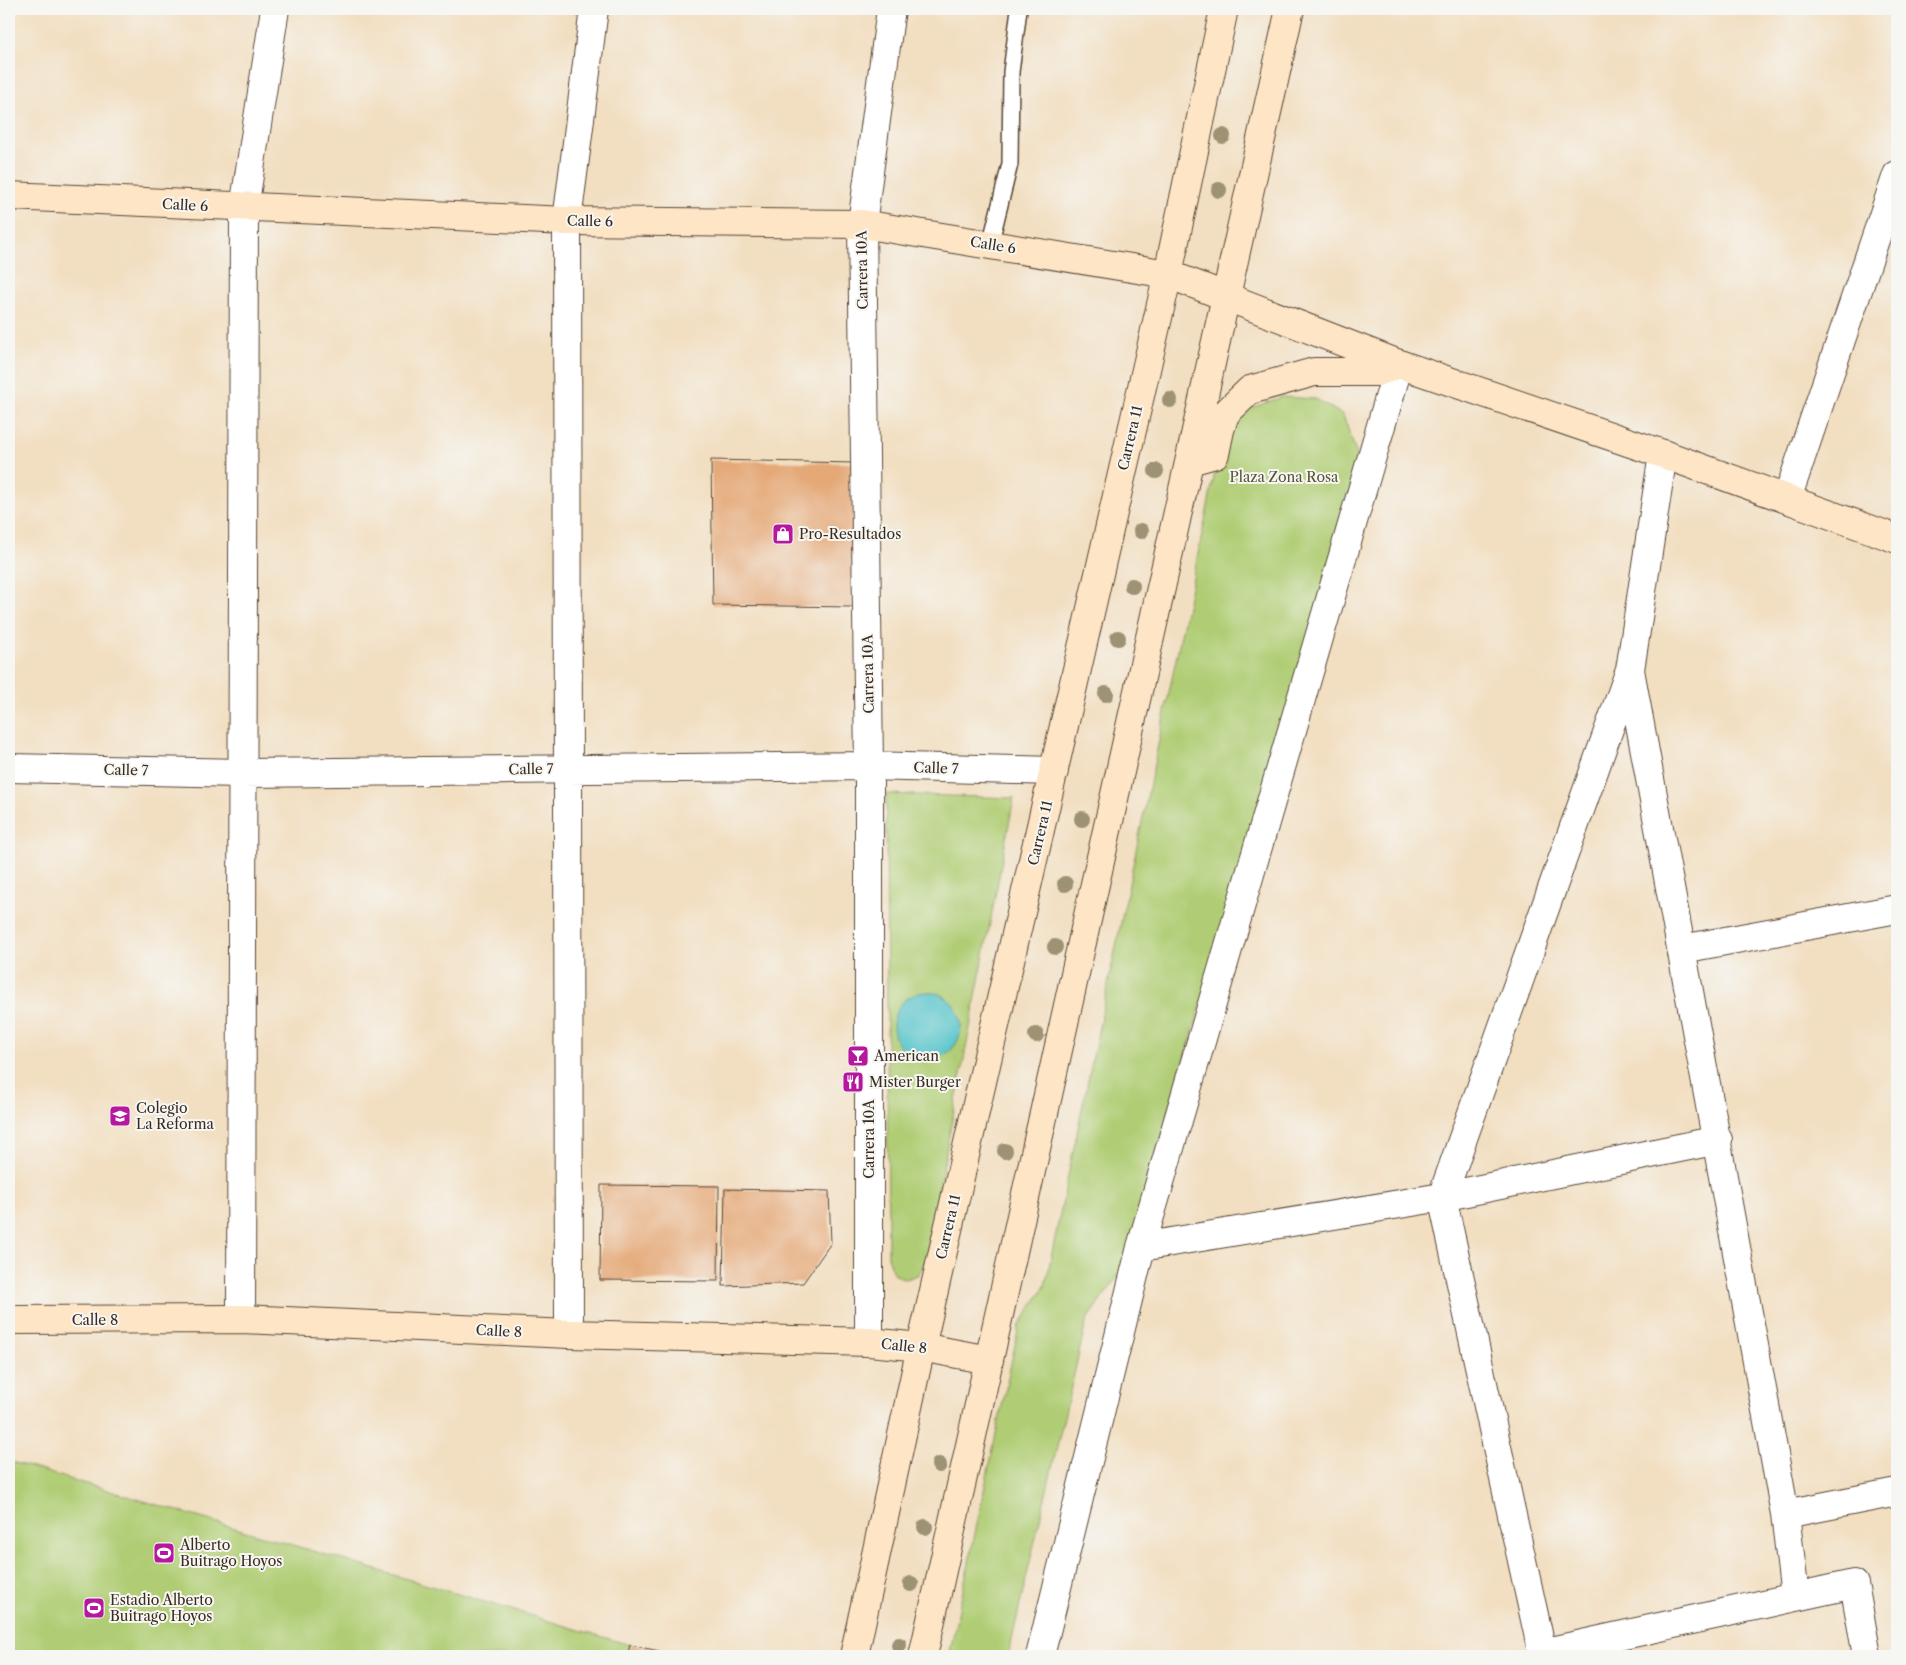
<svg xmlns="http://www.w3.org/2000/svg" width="1906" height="1665" viewBox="0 0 1906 1665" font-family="'Libre Caslon Text',serif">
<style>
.green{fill:#b0cd74;stroke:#767c49}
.water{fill:#57c4cb;stroke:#497774}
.building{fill:#e5a978}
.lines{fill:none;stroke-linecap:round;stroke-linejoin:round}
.lane-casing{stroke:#564536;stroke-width:18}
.street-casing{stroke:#564536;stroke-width:30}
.secondary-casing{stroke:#564536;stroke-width:30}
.lane{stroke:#fff;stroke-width:15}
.street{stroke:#fff;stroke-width:28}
.secondary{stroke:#fde5c5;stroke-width:28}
.tree{fill:#9d9273}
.labels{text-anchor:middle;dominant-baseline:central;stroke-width:4;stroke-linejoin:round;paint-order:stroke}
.street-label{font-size:14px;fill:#3b2a1e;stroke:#f6f6f2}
.park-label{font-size:14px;fill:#585334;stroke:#f6f6f2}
.poi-label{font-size:14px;fill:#3b2a1e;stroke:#f6f6f2;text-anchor:start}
</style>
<rect width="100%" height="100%" fill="#f6f6f2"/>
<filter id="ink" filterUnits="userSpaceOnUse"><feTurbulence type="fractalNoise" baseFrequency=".02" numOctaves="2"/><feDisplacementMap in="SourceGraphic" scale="10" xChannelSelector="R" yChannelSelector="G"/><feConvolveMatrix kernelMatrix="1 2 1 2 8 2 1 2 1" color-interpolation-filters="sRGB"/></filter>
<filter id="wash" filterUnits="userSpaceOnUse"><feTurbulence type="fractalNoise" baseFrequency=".0096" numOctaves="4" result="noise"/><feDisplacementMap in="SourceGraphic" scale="20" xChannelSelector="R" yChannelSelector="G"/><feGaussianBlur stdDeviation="1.12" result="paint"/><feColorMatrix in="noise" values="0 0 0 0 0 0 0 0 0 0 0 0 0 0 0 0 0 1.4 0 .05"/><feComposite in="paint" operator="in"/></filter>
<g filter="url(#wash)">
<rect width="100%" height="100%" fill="#f2dec0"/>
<!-- green -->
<path class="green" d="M1282 397 1316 399 1343 415 1357 455 1350 495 1262 800 1121 1273 1087 1319 1008 1656H949L1019 1326 1045 1286 1223 434 1251 408Z
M886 794 1014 798 925 1262 918 1275 905 1279 894 1274 888 1257Z
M9 1461 630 1645 682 1656H9Z"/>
<!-- water -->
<path class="water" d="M893 1026a34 34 0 1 1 68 0a34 34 0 1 1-68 0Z"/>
<g id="blocks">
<!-- building -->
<path class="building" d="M711 460 853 463V607L713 605Z
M601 1185 719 1186 718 1281 600 1280Z
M725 1189 829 1191 831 1243 803 1283 723 1286Z
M630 1645 679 1655V1656H627Z"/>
</g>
</g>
<g filter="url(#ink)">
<use href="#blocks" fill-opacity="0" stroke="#564536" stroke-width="1"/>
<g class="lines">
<!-- lane casing -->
<g class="lane-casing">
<path id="lane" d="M990 245 1010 164 1011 72 1019 9"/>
</g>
<!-- street casing -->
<g class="street-casing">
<path id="street" d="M1787 499 1897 175
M1630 670 1785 1514 1795 1596
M9 768 242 773 869 766 1054 771
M1682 949 1897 909
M1141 1247 1442 1197 1718 1140
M241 1319 244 208 275 9
M569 1334 567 221 594 9
M869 1342V766L862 224 891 9
M1785 1514 1897 1492
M1542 1653 1854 1584 1867 1656
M1040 1656 1141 1247 1399 364
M1543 1656 1442 1197 1630 670 1663 454"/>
</g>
<!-- secondary casing -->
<g class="secondary-casing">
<path id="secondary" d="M9 196 567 221 862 224 1168 274 1399 364 1663 454 1897 539
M1190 461 1215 454 1220 430 1225 414 1250 390 1314 372H1377L1399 364
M9 1320 241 1319 569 1334 869 1342 921 1347 989 1360
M854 1656 921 1347 1168 274 1224 9
M923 1656 1290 9"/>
</g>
<!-- lane -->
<use href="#lane" class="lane"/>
<!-- street -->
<use href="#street" class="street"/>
<!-- secondary -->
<use href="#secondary" class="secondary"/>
</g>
<!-- trees -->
<g class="tree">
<circle cx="1223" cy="136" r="8"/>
<circle cx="1219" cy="190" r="8"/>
<circle cx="1170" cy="400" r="8"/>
<circle cx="1156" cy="471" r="8"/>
<circle cx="1141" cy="531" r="8"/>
<circle cx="1132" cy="586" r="8"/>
<circle cx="1118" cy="638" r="8"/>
<circle cx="1106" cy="694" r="8"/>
<circle cx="1082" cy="819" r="8"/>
<circle cx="1065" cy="884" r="8"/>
<circle cx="1055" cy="947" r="8"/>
<circle cx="1036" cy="1035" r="8"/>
<circle cx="1005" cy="1151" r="8"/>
<circle cx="939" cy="1465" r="8"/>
<circle cx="925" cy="1527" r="8"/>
<circle cx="911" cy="1584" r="8"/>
<circle cx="899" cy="1645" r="8"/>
</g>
</g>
<!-- icons -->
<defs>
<g id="shop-square" transform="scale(1.125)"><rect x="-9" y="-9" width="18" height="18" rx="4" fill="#b5179e" stroke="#f6f6f2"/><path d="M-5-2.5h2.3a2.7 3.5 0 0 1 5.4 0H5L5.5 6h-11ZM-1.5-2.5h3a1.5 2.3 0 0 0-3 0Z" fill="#fff"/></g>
<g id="bar-square" transform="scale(1.125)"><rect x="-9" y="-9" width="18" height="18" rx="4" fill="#b5179e" stroke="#f6f6f2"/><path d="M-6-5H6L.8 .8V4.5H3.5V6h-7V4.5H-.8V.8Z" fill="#fff"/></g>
<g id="restaurant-square" transform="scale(1.125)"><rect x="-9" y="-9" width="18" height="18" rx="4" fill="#b5179e" stroke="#f6f6f2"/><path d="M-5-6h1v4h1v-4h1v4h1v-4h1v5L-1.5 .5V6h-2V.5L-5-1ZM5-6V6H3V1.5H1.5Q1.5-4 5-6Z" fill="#fff"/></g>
<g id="school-square" transform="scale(1.125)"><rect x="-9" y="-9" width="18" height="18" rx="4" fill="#b5179e" stroke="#f6f6f2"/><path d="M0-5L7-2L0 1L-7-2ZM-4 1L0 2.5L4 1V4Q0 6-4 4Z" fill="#fff"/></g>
<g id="stadium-square" transform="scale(1.125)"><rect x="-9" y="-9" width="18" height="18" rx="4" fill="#b5179e" stroke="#f6f6f2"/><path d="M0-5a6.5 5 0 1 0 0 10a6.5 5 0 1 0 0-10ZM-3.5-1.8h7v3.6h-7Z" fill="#fff"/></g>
</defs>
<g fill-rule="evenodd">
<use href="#shop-square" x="783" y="534"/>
<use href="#bar-square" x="858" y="1056"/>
<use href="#restaurant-square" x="853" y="1082"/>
<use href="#school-square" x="120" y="1116"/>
<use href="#stadium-square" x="164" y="1553"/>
<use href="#stadium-square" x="94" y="1608"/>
</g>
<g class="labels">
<!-- street labels -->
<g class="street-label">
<text transform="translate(185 205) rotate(3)">Calle 6</text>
<text transform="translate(590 221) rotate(1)">Calle 6</text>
<text transform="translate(993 245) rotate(9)">Calle 6</text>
<text transform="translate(862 270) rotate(-91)">Carrera 10A</text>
<text transform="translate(1130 438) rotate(-77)">Carrera 11</text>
<text transform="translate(868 674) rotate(-91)">Carrera 10A</text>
<text transform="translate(936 768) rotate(2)">Calle 7</text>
<text transform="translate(531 769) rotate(-1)">Calle 7</text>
<text transform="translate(126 770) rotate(1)">Calle 7</text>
<text transform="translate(1040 833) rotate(-77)">Carrera 11</text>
<text transform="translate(869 1139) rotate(-90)">Carrera 10A</text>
<text transform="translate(948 1227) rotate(-77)">Carrera 11</text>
<text x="95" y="1320">Calle 8</text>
<text transform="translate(499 1331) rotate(3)">Calle 8</text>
<text transform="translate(904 1346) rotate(6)">Calle 8</text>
</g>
<!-- park labels -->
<g class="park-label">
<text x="1284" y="477">Plaza Zona Rosa</text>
</g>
<!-- poi labels -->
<g class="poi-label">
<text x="799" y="534">Pro-Resultados</text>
<text x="874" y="1056">American</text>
<text x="869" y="1082">Mister Burger</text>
<text x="136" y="1108">Colegio<tspan x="136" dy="16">La Reforma</tspan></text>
<text x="180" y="1545">Alberto<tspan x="180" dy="16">Buitrago Hoyos</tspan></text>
<text x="110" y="1600">Estadio Alberto<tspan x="110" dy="16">Buitrago Hoyos</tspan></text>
</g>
</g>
<!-- margin -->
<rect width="1906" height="1665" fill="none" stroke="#f6f6f2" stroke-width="30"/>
</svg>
